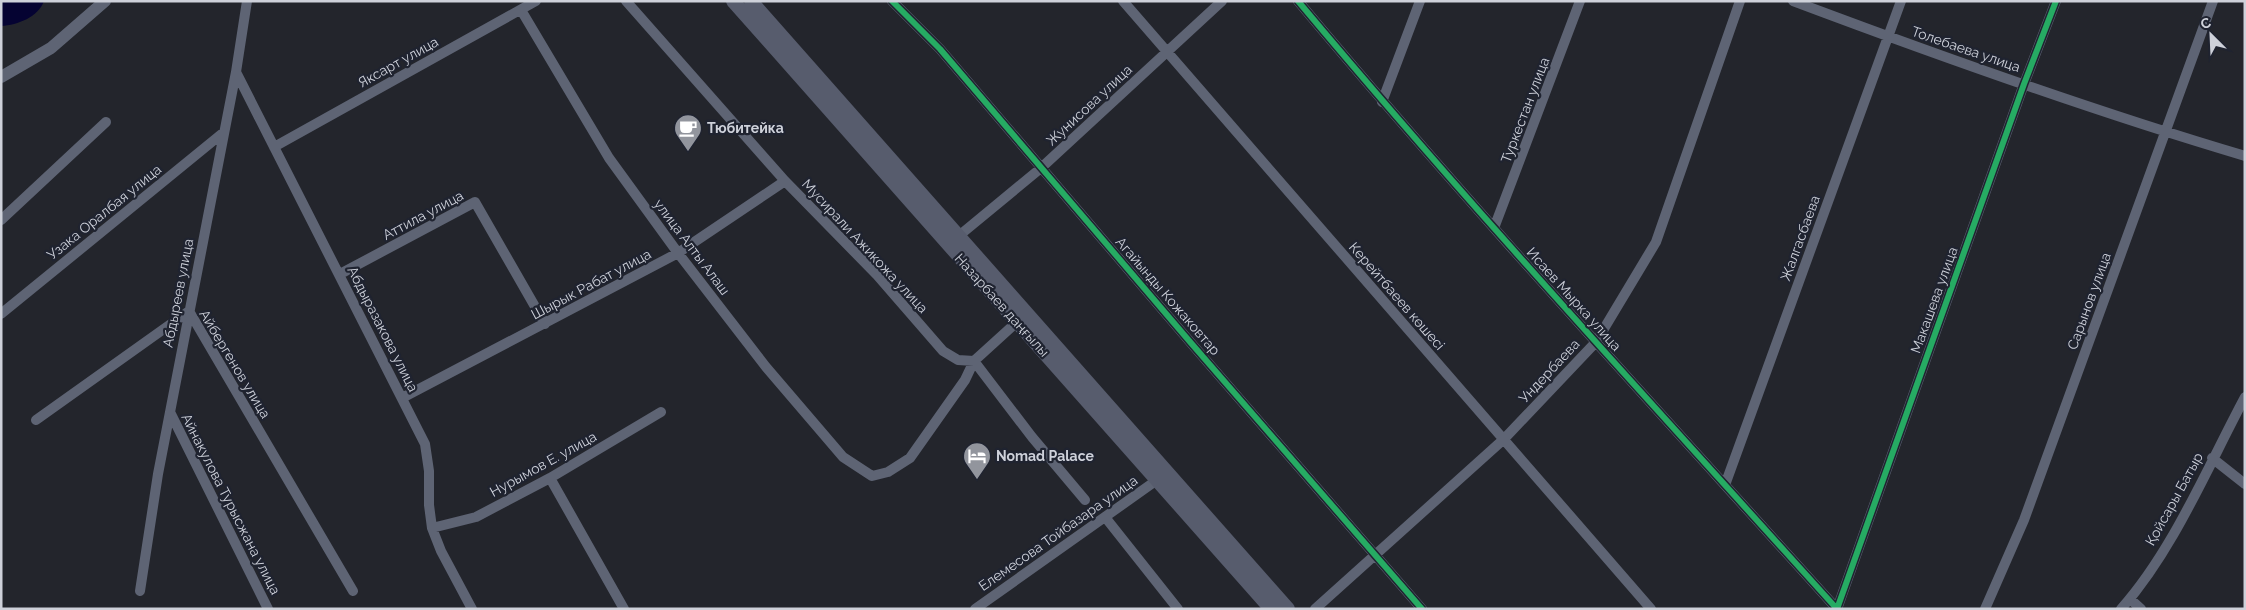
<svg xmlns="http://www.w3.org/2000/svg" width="2246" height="610" viewBox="0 0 2246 610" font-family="Raleway,sans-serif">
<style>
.water{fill:#050332}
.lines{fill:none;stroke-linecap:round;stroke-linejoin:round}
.minor{stroke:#5e6474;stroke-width:10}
.tertiary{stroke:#5e6474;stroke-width:12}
.secondary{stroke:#575c6d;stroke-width:14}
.cycleway-casing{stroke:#1f2330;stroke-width:9}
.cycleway{stroke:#26ab63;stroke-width:6}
.labels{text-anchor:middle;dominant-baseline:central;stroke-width:4.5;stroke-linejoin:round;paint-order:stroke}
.street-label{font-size:14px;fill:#ced1da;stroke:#1f2330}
.poi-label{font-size:14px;font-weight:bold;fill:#ced1da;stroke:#1f2330;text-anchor:start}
</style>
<rect width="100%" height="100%" fill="#23252c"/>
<!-- water -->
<path class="water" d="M1 1H44C38 17 18 25 1 26Z"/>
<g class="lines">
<!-- minor -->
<path class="minor" d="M626 1 785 181 877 275 943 351 958 360 974 361 1032 437 1085 500
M892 1 940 49 1191 343 1422 609
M1123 1 1651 609
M1298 1C1472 209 1656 408 1837 609L2024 84 2056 1
M1793 1C1942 57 2093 111 2245 156
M521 10 609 158 678 253 766 367 843 457 872 476 888 472 910 458 965 380 974 361 1017 322
M236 72 425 444 429 471V505L432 528 441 551 472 609
M1382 102 1420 1
M274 147 536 1
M1 220 106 122
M1494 228 1580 1
M955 239 1041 168 1222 1
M340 274 475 202 545 324
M1 314 224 132
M402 398 678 253 785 181
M170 412 268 609
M36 420 189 311 353 591
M2212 458 2245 484
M550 478 624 609
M1725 485 1901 1
M1105 517 1178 609
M432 528 476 517 550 478 661 412
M140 591 158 474 236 72 247 1
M2130 599 2141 609
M975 609 1157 480
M1315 609 1504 439 1596 342 1656 242 1740 1
M1985 609 2024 520 2213 1
M2121 609C2173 551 2208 466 2245 397"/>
<!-- tertiary -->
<path class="tertiary" d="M1 77 51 48 105 1"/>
<!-- secondary -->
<path class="secondary" d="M733 1 1271 609
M751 1 1288 609"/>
<!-- cycleway casing -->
<g class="cycleway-casing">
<path id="cycleway" d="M892 1 940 49 1191 343 1422 609
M1298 1C1472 209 1656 408 1837 609L2024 84 2056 1"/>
</g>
<!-- cycleway -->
<use href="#cycleway" class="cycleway"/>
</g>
<!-- icons -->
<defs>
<g id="cafe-pin" transform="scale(1.4375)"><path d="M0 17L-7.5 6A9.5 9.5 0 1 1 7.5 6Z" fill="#92959d" stroke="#1f2330"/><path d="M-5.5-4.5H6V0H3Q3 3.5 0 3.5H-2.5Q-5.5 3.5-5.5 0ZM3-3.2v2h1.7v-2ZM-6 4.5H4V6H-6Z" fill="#fff"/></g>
<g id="hotel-pin" transform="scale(1.4375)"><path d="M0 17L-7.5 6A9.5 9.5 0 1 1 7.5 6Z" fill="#92959d" stroke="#1f2330"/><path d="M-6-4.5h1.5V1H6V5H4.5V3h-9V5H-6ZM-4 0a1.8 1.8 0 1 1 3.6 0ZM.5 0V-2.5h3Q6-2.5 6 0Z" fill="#fff"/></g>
</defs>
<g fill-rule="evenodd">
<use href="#cafe-pin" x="688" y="128"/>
<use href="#hotel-pin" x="977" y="456"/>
</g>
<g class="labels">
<!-- street labels -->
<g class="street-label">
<text transform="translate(1966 49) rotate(19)">Толебаева улица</text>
<text transform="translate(398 62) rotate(-29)">Яксарт улица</text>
<text transform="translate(1089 105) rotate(-43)">Жунисова улица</text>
<text transform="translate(1525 110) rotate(-69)">Туркестан улица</text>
<text transform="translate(104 212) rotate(-39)">Узака Оралбая улица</text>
<text transform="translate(423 215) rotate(-28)">Аттила улица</text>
<text transform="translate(1800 238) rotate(-70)">Жалгасбаева</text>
<text transform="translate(865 246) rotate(47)">Мусирали Ажикожа улица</text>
<text transform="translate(692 247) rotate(53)">улица Алты Алаш</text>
<text transform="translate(591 284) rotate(-28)">Шырык Рабат улица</text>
<text transform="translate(178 293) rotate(-79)">Абдыреев улица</text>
<text transform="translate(1168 296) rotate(49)">Агайынды Кожаковтар</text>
<text transform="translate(1397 296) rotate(49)">Керейтбаеев көшесі</text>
<text transform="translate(1574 299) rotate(48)">Исаев Мырка улица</text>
<text transform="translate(1934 300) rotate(-70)">Макашева улица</text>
<text transform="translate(2089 301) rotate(-70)">Сарынов улица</text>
<text transform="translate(1002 305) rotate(48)">Назарбаев даңғылы</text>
<text transform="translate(383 329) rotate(63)">Абдыразакова улица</text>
<text transform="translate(235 364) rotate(59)">Айбергенов улица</text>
<text transform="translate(1549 371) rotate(-47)">Ундербаева</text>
<text transform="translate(543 464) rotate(-29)">Нурымов Е. улица</text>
<text transform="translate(2174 499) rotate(-61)">Қойсары Батыр</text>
<text transform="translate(231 504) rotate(63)">Айнакулова Турысжана улица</text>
<text transform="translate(1058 533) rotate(-35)">Елемесова Тойбазара улица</text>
</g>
<!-- poi labels -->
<g class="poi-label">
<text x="707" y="128">Тюбитейка</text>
<text x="996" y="456">Nomad Palace</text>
</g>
</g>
<!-- border -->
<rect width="2246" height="610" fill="none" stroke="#ced1da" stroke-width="5"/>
<!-- north arrow -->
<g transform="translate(2211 35) rotate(336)" stroke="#1f2330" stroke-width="4" paint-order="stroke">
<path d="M0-4L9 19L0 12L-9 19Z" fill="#ced1da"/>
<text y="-8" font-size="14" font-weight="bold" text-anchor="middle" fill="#ced1da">С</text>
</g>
</svg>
